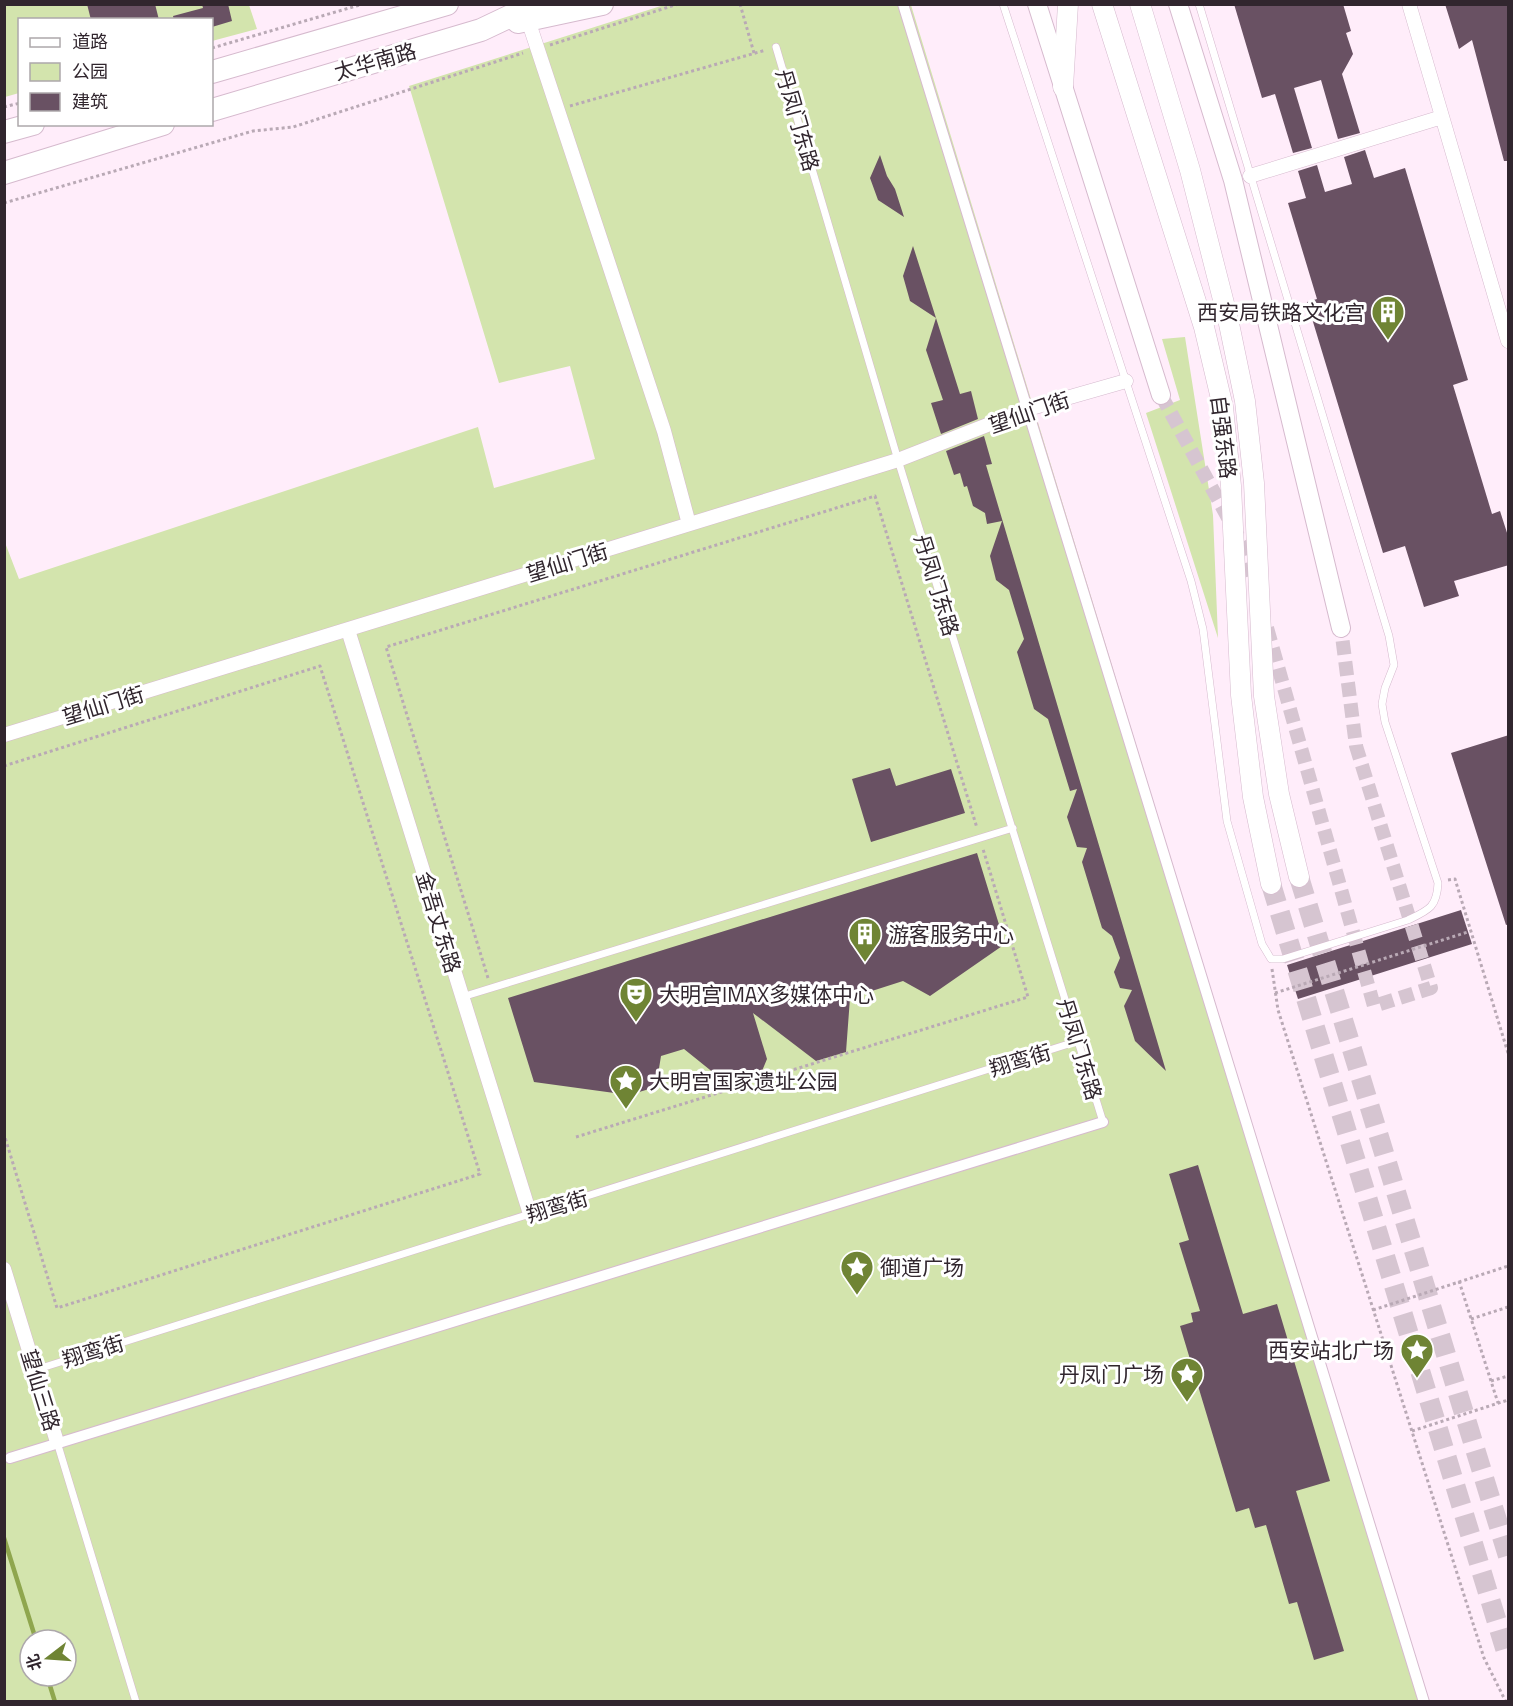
<svg xmlns="http://www.w3.org/2000/svg" width="1513" height="1706" viewBox="0 0 1513 1706" font-family="'Titillium Web','Noto Sans SC',sans-serif">
<style>
.green{fill:#d3e4ad;fill-rule:evenodd}
.lines{fill:none;stroke-linecap:round;stroke-linejoin:round}
.stream{stroke:#8fa64e;stroke-width:4.5}
.building{fill:#695163}
.minor-tunnel{stroke:#d6c5d1;stroke-width:14;stroke-dasharray:14 7;stroke-linecap:butt}
.secondary-tunnel{stroke:#d6c5d1;stroke-width:20;stroke-dasharray:20 10;stroke-linecap:butt}
.service-casing{stroke:#d6bace;stroke-width:8}
.pedestrian-casing{stroke:#d6bace;stroke-width:12}
.minor-casing{stroke:#d6bace;stroke-width:15}
.tertiary-casing{stroke:#d6bace;stroke-width:20}
.secondary-casing{stroke:#d6bace;stroke-width:21}
.primary-casing{stroke:#d6bace;stroke-width:24}
.path{stroke:#b9a9b5;stroke-width:3;stroke-dasharray:3 3;stroke-linecap:butt}
.service{stroke:#fff;stroke-width:7}
.pedestrian{stroke:#fff;stroke-width:10}
.minor{stroke:#fff;stroke-width:14}
.tertiary{stroke:#fff;stroke-width:18}
.secondary{stroke:#fff;stroke-width:20}
.primary{stroke:#fff;stroke-width:22}
.labels{text-anchor:middle;dominant-baseline:central;stroke-width:6;stroke-linejoin:round;paint-order:stroke}
.street-label{font-size:21px;fill:#31262e;stroke:#fff}
.poi-label{font-size:21px;fill:#31262e;stroke:#fff;text-anchor:start}
</style>
<rect width="100%" height="100%" fill="#ffedfa"/>
<!-- green -->
<path class="green" d="M5 5H249L257 29 212 41V20H20L19 93 5 97Z
M664 5H911L1427 1701H5L4 540 19 579 478 427 494 488 595 459 570 366 499 383 409 86ZM30 1640H66V1676H30Z
M1185 337 1213 515 1218 638 1146 413 1180 400 1162 339Z"/>
<g class="lines">
<!-- stream -->
<path class="stream" d="M4 1538 36 1640
M47 1676 55 1702"/>
</g>
<!-- building -->
<path class="building" d="M87 4H155L159 20H91Z
M202 4H228L232 21 212 27V20H174L173 16 203 8Z
M1234 4H1343L1351 31 1346 33 1353 54 1342 74 1360 133 1338 139 1321 80 1294 88 1312 148 1293 153 1275 94 1262 98Z
M1445 4H1509V161H1504L1472 40 1459 49Z
M1365 150 1374 178 1405 168 1468 380 1453 385 1492 514 1500 511 1509 539V565L1454 581 1459 596 1424 607 1405 546 1383 553 1307 302 1317 299 1288 203 1306 198 1298 171 1317 165 1325 192 1352 184 1344 157Z
M880 155 887 176 895 189 904 217 878 200 870 178Z
M913 246 936 318 910 301 903 276Z
M936 318 960 394 971 391 978 419 941 434 931 403 943 400 926 350Z
M984 436 992 464 986 465 1166 1071 1135 1041 1124 1006 1132 990 1120 988 1114 972 1120 958 1112 936 1102 928 1082 862 1087 848 1077 847 1067 817 1077 789 1070 791 1048 719 1034 709 1017 652 1024 639 1009 590 996 580 990 556 1002 521 987 524 985 513 973 506 967 486 964 487 960 473 954 475 946 451Z
M1509 735V924L1506 925 1451 753Z
M890 768 896 786 951 769 965 813 871 842 852 779Z
M977 853 1005 944 930 996 903 981 850 998 846 1052 816 1061 753 1013 767 1059 759 1078 730 1086 684 1049 661 1056 656 1087 629 1095 534 1082 508 998Z
M1461 910 1472 944 1298 999 1287 965Z
M1198 1165 1243 1314 1277 1304 1330 1481 1296 1491 1344 1651 1314 1660 1297 1602 1289 1604 1266 1525 1255 1528 1249 1508 1236 1512 1180 1326 1193 1322 1191 1313 1200 1311 1179 1243 1189 1240 1169 1174Z"/>
<g class="lines">
<!-- minor-tunnel -->
<path class="minor-tunnel" d="M1161 395 1244 547 1253 581
M1267 628 1374 1006 1431 988 1356 746 1341 628"/>
<!-- secondary-tunnel -->
<path class="secondary-tunnel" d="M1299 877 1508 1556
M1271 884 1508 1658"/>
<!-- service casing -->
<g class="service-casing">
<path id="service" d="M1003 4 1191 581 1203 629 1227 821 1262 944 1271 959H1283L1408 920C1429 910 1437 907 1438 883L1385 722 1382 704 1385 688 1394 665 1389 636 1199 4
M776 47 898 460 1103 1122
M462 997 1013 828
M35 1370 1078 1041
M57 1442 136 1702"/>
</g>
<!-- pedestrian casing -->
<g class="pedestrian-casing">
<path id="pedestrian" d="M903 4 1424 1702
M10 1458 1103 1122"/>
</g>
<!-- minor casing -->
<g class="minor-casing">
<path id="minor" d="M1409 4 1508 341
M528 20 664 431 689 524
M1250 176 1442 117
M348 630 530 1214
M4 735 898 460 1028 409 1126 381
M4 1269 57 1442"/>
</g>
<!-- tertiary casing -->
<g class="tertiary-casing">
<path id="tertiary" d="M1037 4 1161 395
M1178 4 1233 180 1341 628"/>
</g>
<!-- secondary casing -->
<g class="secondary-casing">
<path id="secondary" d="M1102 4 1204 327 1223 407 1231 486 1241 695 1253 797 1271 884
M1140 4 1190 170 1228 319 1245 401 1254 483 1264 696 1279 794 1299 877
M1063 87 1068 4"/>
</g>
<!-- primary casing -->
<g class="primary-casing">
<path id="primary" d="M518 22 602 4
M212 72 447 4
M212 110 481 30 536 4
M4 132 33 124
M4 173 163 124"/>
</g>
<!-- path -->
<path class="path" d="M740 4 754 53
M550 45 678 4
M212 48 363 4
M570 106 766 50
M4 107 20 103
M4 203 253 131 293 127 523 53
M4 766 320 666 480 1174 57 1308 4 1134
M1448 880 1455 879 1508 1053
M1272 969 1278 1010 1484 1658 1506 1702
M488 978 386 647 875 496 977 828
M1275 993 1471 931
M576 1137 1028 997 983 849
M1459 1281 1498 1403
M1373 1310 1508 1266
M1471 1319 1508 1307
M1491 1381 1508 1376
M1412 1431 1508 1400"/>
<!-- service -->
<use href="#service" class="service"/>
<!-- pedestrian -->
<use href="#pedestrian" class="pedestrian"/>
<!-- minor -->
<use href="#minor" class="minor"/>
<!-- tertiary -->
<use href="#tertiary" class="tertiary"/>
<!-- secondary -->
<use href="#secondary" class="secondary"/>
<!-- primary -->
<use href="#primary" class="primary"/>
</g>
<!-- icons -->
<defs>
<g id="building-pin" transform="scale(1.725)"><path d="M0 17L-7.5 6A9.5 9.5 0 1 1 7.5 6Z" fill="#6f8434" stroke="#fff"/><path d="M-4-6H4V6H1V3H-1V6H-4ZM-2.5-4.3h1.7v1.8h-1.7ZM.8-4.3h1.7v1.8H.8ZM-2.5-1h1.7V.8h-1.7ZM.8-1h1.7V.8H.8Z" fill="#fff"/></g>
<g id="theatre-pin" transform="scale(1.725)"><path d="M0 17L-7.5 6A9.5 9.5 0 1 1 7.5 6Z" fill="#6f8434" stroke="#fff"/><path d="M-5-5.5Q0-4 5-5.5V0Q5 5 0 6Q-5 5-5 0ZM-3.3-2.5H-1v1.5H-3.3ZM1-2.5H3.3v1.5H1ZM-2.8 1Q0 5.5 2.8 1Z" fill="#fff"/></g>
<g id="sight-pin" transform="scale(1.725)"><path d="M0 17L-7.5 6A9.5 9.5 0 1 1 7.5 6Z" fill="#6f8434" stroke="#fff"/><path d="M0-6L1.8-2.2L6-1.7L2.9 1.2L3.7 5.4L0 3.3L-3.7 5.4L-2.9 1.2L-6-1.7L-1.8-2.2Z" fill="#fff"/></g>
</defs>
<g fill-rule="evenodd">
<use href="#building-pin" x="1388" y="312"/>
<use href="#building-pin" x="865" y="934"/>
<use href="#theatre-pin" x="636" y="994"/>
<use href="#sight-pin" x="626" y="1081"/>
<use href="#sight-pin" x="857" y="1267"/>
<use href="#sight-pin" x="1417" y="1350"/>
<use href="#sight-pin" x="1187" y="1374"/>
</g>
<g class="labels">
<!-- street labels -->
<g class="street-label">
<text transform="translate(375 61) rotate(-16)">太华南路</text>
<text transform="translate(798 120) rotate(74)">丹凤门东路</text>
<text transform="translate(1029 412) rotate(-19)">望仙门街</text>
<text transform="translate(1224 437) rotate(83)">自强东路</text>
<text transform="translate(567 562) rotate(-17)">望仙门街</text>
<text transform="translate(937 585) rotate(73)">丹凤门东路</text>
<text transform="translate(103 705) rotate(-17)">望仙门街</text>
<text transform="translate(439 922) rotate(73)">金吾丈东路</text>
<text transform="translate(1080 1049) rotate(73)">丹凤门东路</text>
<text transform="translate(1020 1060) rotate(-17)">翔鸾街</text>
<text transform="translate(557 1206) rotate(-17)">翔鸾街</text>
<text transform="translate(93 1351) rotate(-17)">翔鸾街</text>
<text transform="translate(41 1390) rotate(73)">望仙三路</text>
</g>
<!-- poi labels -->
<g class="poi-label">
<text x="1365" y="312" text-anchor="end">西安局铁路文化宫</text>
<text x="888" y="934">游客服务中心</text>
<text x="659" y="994">大明宫IMAX多媒体中心</text>
<text x="649" y="1081">大明宫国家遗址公园</text>
<text x="880" y="1267">御道广场</text>
<text x="1394" y="1350" text-anchor="end">西安站北广场</text>
<text x="1164" y="1374" text-anchor="end">丹凤门广场</text>
</g>
</g>
<!-- border -->
<rect width="1513" height="1706" fill="none" stroke="#31262e" stroke-width="12"/>
<!-- legend -->
<rect x="18" y="18" width="195" height="108" fill="#ffffff" stroke="#ada8ab" stroke-width="1.5"/>
<rect x="30" y="38" width="30" height="9" fill="#ffffff" stroke="#ada8ab" stroke-width="1.5"/>
<text x="72" y="48" font-size="18" fill="#31262e">道路</text>
<rect x="30" y="63" width="30" height="18" fill="#d3e4ad" stroke="#ada8ab" stroke-width="1.5"/>
<text x="72" y="78" font-size="18" fill="#31262e">公园</text>
<rect x="30" y="93" width="30" height="18" fill="#695163" stroke="#ada8ab" stroke-width="1.5"/>
<text x="72" y="108" font-size="18" fill="#31262e">建筑</text>
<!-- north arrow -->
<g transform="translate(48 1658) rotate(253)"><circle r="28" fill="#ffffff" stroke="#ada8ab" stroke-width="1.5"/>
<path d="M0-4.5L10 22L0 15L-10 22Z" fill="#6f8434"/>
<text y="-9" font-size="16" font-weight="bold" text-anchor="middle" fill="#31262e">北</text>
</g>
</svg>
